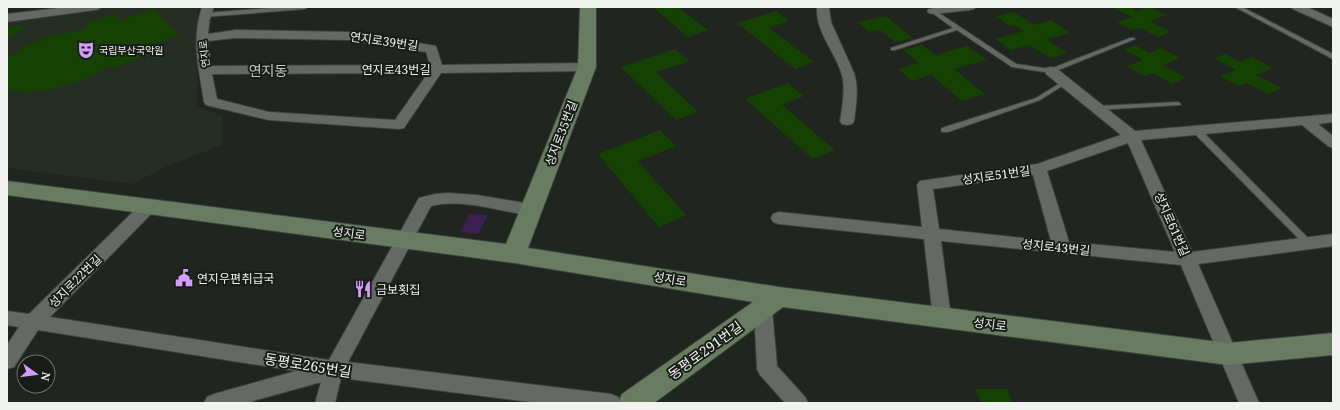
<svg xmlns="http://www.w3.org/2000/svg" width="1340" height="410" viewBox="0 0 1340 410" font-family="'Noto Serif','Noto Sans KR',serif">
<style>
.built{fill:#262e24}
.green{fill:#3c2051}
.building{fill:#154202}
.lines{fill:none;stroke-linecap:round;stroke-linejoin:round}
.lane-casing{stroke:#3d403c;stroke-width:2}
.street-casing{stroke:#3d403c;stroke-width:2}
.secondary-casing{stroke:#3d403c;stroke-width:2}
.lane{fill:#656963;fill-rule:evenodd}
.street{fill:#656963;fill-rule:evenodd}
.secondary{fill:#687c61;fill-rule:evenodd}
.labels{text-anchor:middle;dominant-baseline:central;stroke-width:4;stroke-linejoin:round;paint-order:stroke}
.far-poi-label{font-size:10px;fill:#f0f3ef;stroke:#181c17;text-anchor:start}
.far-street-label{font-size:10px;fill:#f0f3ef;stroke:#181c17}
.street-label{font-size:12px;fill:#f0f3ef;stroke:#181c17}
.poi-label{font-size:12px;fill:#f0f3ef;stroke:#181c17;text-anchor:start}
.quarter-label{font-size:14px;fill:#c3c8c1;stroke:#181c17}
.near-street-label{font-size:14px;fill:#f0f3ef;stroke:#181c17}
</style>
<rect width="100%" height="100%" fill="#212520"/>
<!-- built -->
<path class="built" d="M113 7H198L197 106 222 116V145L167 166 133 184 7 168V21Z"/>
<!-- green -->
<path class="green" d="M469 214 488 215 478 234 460 232Z"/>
<!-- building -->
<path class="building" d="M653 7H678L708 30 688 37Z
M1130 7 1137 11 1150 7 1166 15 1150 21 1171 32 1158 37 1140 28 1132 30 1117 22 1132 17 1114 8Z
M153 9 179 35 147 47 154 53 114 68 112 65 88 78 72 84 49 90 28 92 12 90 7 88V56H11L26 46 45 38 88 28 84 24 114 14 121 20Z
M776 11 789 21 769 28 814 62 795 69 737 23Z
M1014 12 1034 25 1051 20 1070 33 1046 39 1067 53 1050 58 1030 45 1011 50 995 39 1024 31 1014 25 1010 26 996 16Z
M886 16 913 38 895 42 880 30 869 32 858 22Z
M7 26H25L7 41Z
M922 45 935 55 967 46 987 60 954 69 985 94 962 101 931 75 912 81 898 69 919 63 903 50Z
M1135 45 1149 53 1162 48 1180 58 1163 65 1186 78 1172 84 1153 73 1144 76 1127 66 1143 60 1124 49Z
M675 49 689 61 656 72 698 112 676 120 621 67Z
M1225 54 1240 62 1252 57 1273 68 1256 75 1282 88 1268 94 1247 83 1239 86 1220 76 1236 70 1214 58Z
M788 83 804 96 782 105 835 150 813 159 745 99Z
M660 130 676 146 638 161 686 215 659 227 598 154Z
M976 389H1008L1012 403H981Z"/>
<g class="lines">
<!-- lane casing -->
<g class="lane-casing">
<path id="lane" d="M283 7H308L305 9 204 17 201 15 204 13Z
M1235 7H1242L1333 54V59Z
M933 9 1016 64 1050 69 1130 38H1134L1135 39 1051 73 1012 67 957 30 895 50H891V48L953 28 931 12 930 11Z
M1065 80 1068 82 1067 83 1040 100 948 132H942L941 130 942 128 1036 98Z
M1178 102 1181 104 1180 105 1097 110 1094 108 1097 106Z
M1193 128H1199L1311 241 1312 243 1311 245H1305L1193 132 1192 130Z"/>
</g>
<!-- street casing -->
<g class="street-casing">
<path id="street" d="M67 7H101L99 9 95 10 7 22V14Z
M202 7H214L210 18 208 34 235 30 350 32 436 46 442 65 587 63 592 64 593 67 592 70 587 71 441 73 404 128 399 129 269 120 206 105 204 102C199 70 191 39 202 7ZM235 38 350 40 426 52 430 65 211 66 208 41ZM428 73 395 120 269 112 217 99 212 74Z
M817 7H829L831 22 854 73C859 89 856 105 854 121L852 124 847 125 842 124 840 121C842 108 845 93 843 80 839 55 815 34 817 7Z
M938 7H976L974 9 970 10 933 14 929 13 927 11 929 9Z
M1291 7H1307L1333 19V27L1293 9Z
M1051 67 1056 68 1135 131 1333 114V122L1318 124 1333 136V148L1328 146 1302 125 1141 140 1192 252 1333 234V246L1198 264 1259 403H1239L1181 265 941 241 951 318 949 323 942 325 935 323 933 318 924 239 779 224 773 222 771 218 773 214 779 212 922 227 917 185 920 181 1037 164 1121 135 1046 74 1045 71 1046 68ZM1128 143 1175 252 1069 242 1047 171ZM1033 175 1051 241 939 229 933 189Z
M448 193 477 195 531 204 537 206 539 210 537 214 531 216C501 211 460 198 431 206L348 362 611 394 618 397 621 403H538L341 378 335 403H315L321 382 246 403H204L207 397 214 394 296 371 38 330 14 367 7 369V345L19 327 7 325V311L29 314 143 202 149 200 155 202 157 206 155 210 50 317 329 360 419 198 435 194Z
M763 301 769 303 772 308 777 366 805 397 808 403H785L760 375 757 369 754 308 757 303Z"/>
</g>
<!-- secondary casing -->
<g class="secondary-casing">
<path id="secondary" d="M580 7H596V67L528 248 779 287 1228 343 1333 333V355L1228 365 783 307 654 403H618L622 394 753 302 514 263 7 195V181L506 244 578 67Z"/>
</g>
<!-- lane -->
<use href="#lane" class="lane"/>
<!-- street -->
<use href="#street" class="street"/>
<!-- secondary -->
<use href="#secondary" class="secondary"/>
</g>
<!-- icons -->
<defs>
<g id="theatre-bare" transform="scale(1.38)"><path d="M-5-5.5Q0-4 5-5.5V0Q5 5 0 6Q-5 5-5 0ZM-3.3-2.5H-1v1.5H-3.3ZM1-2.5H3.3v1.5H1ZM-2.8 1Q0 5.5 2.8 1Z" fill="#d29dfd" stroke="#181c17" stroke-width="2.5" paint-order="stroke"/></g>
<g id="civic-bare" transform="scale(1.38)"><path d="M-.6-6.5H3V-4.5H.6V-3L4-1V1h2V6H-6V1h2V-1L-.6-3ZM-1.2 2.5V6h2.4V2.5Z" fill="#d29dfd" stroke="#181c17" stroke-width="2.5" paint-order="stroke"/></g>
<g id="restaurant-bare" transform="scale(1.38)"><path d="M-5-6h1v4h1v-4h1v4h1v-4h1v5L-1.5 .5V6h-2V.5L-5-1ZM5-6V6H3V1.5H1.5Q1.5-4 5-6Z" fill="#d29dfd" stroke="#181c17" stroke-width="2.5" paint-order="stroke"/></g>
</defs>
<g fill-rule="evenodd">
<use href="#theatre-bare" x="86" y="50"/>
<use href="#civic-bare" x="184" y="278"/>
<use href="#restaurant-bare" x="363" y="289"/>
</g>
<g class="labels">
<!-- far-poi labels -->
<g class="far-poi-label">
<text x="99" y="50">국립부산국악원</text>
</g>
<!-- far-street labels -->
<g class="far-street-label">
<text transform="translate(204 54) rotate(-96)">연지로</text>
</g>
<!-- street labels -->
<g class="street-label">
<text transform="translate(384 41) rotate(8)">연지로39번길</text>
<text x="396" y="69">연지로43번길</text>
<text transform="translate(561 133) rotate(-69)">성지로35번길</text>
<text transform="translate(996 175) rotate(-8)">성지로51번길</text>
<text transform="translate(1172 224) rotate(66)">성지로61번길</text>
<text transform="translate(349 233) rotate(8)">성지로</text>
<text transform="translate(1056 247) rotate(6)">성지로43번길</text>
<text transform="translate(670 279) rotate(9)">성지로</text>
<text transform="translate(75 281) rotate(-45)">성지로22번길</text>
<text transform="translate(990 324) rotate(7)">성지로</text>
</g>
<!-- poi labels -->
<g class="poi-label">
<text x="197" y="278">연지우편취급국</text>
<text x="376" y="289">금보횟집</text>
</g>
<!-- quarter labels -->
<g class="quarter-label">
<text x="268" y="70">연지동</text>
</g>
<!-- near-street labels -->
<g class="near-street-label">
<text transform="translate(705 350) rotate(-36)">동평로291번길</text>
<text transform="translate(308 365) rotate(9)">동평로265번길</text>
</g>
</g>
<!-- border -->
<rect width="1340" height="410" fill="none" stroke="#f0f3ef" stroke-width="16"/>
<!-- north arrow -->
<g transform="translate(36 374) rotate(104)"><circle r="19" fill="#181c17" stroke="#6e726d"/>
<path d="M0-3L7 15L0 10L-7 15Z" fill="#d29dfd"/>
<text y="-6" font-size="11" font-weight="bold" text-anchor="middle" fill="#f0f3ef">N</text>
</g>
</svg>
